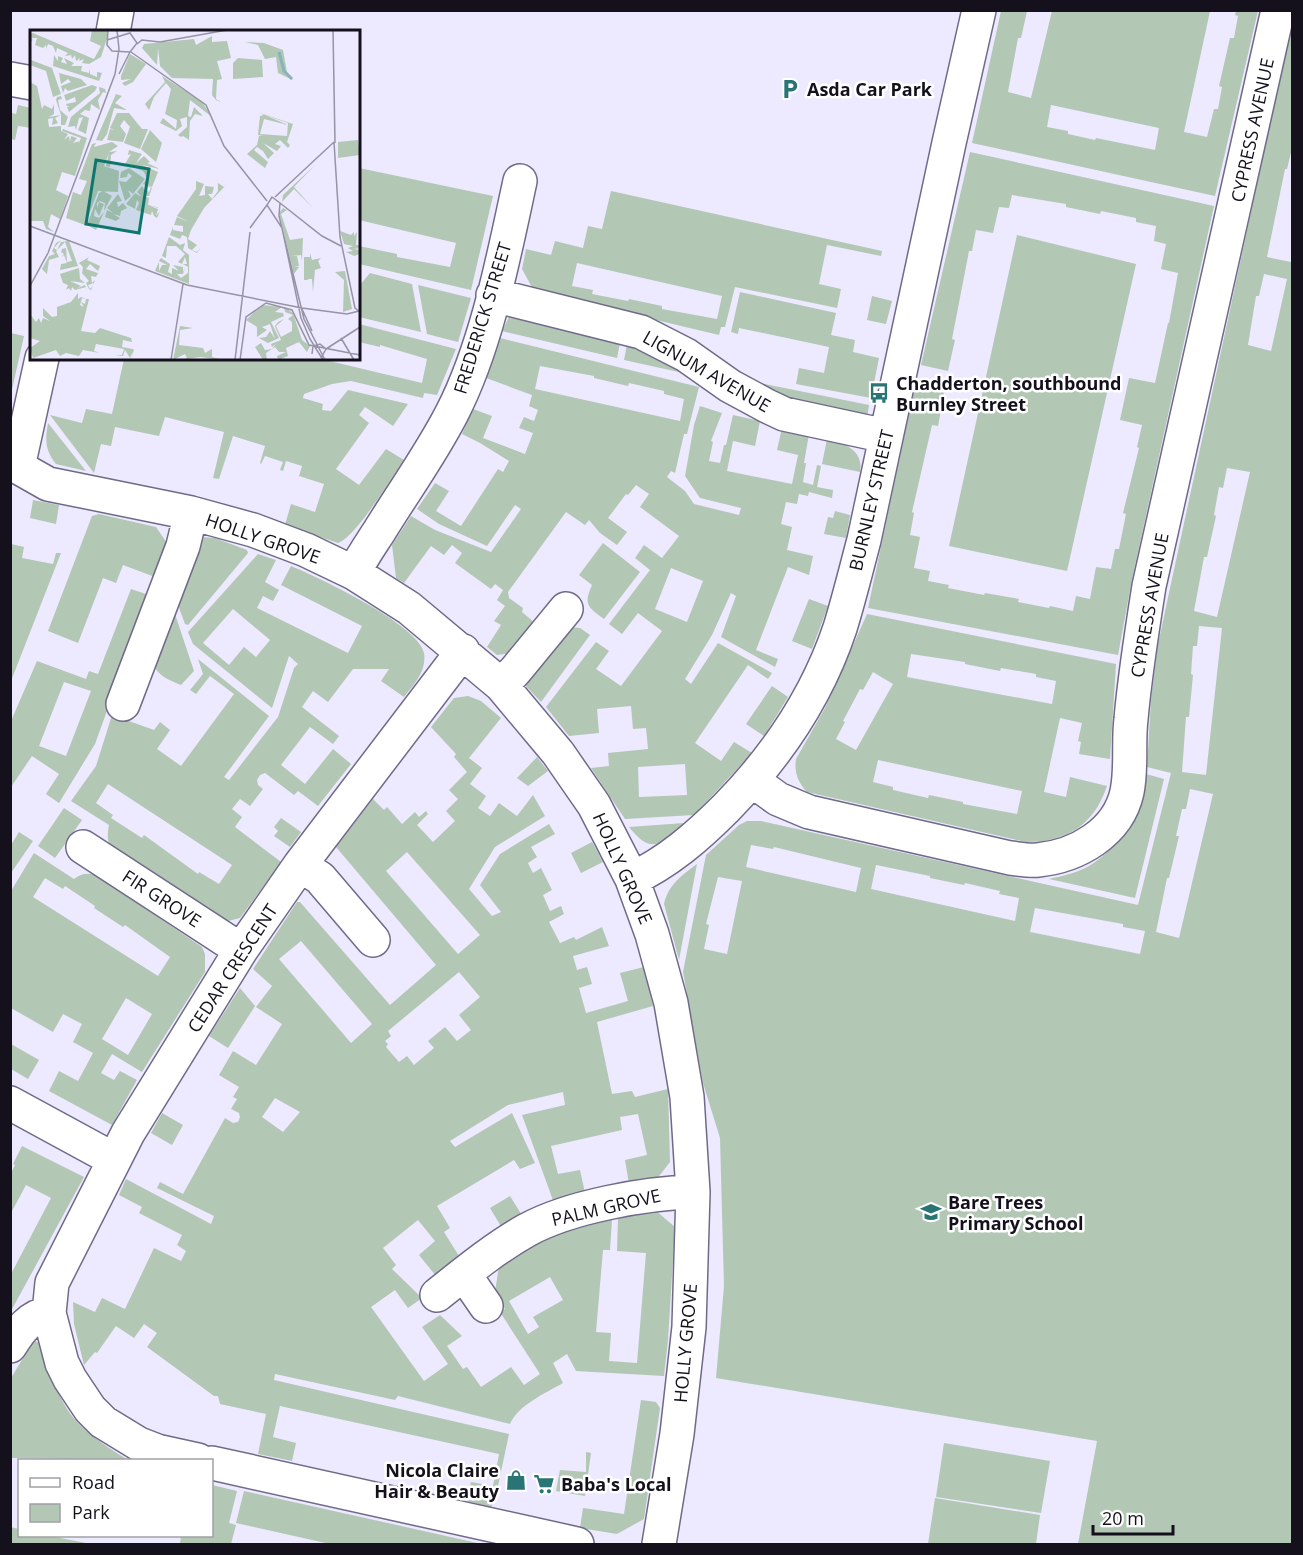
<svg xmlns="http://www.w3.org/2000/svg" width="1303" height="1555" viewBox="0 0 1303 1555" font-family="'Open Sans',sans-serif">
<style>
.green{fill:#b3c7b5;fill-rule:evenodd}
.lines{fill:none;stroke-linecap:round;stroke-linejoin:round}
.minor-casing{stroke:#706a89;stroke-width:36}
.minor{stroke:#fff;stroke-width:33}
.labels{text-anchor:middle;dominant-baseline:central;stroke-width:5;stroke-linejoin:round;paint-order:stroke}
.poi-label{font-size:18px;font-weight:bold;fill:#14111d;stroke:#fff;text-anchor:start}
.street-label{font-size:18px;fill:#14111d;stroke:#fff}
.inset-river{fill:none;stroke:#88b3bb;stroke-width:3}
.inset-road{fill:none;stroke:#9693a5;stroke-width:1.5}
.view{fill:#0f766e;fill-opacity:0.15;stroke:#0f766e;stroke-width:3}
.inset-edge{fill:none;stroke:#14111d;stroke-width:3}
</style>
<rect width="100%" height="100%" fill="#ede9ff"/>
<!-- green -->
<path class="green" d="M1001 11H1027L1021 38H1018L1008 92 1031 98 1052 11H1210L1184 132 1207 137 1214 109H1218L1222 87 1219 86 1230 38H1234L1238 16 1235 15 1236 11H1258L1215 196 972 143ZM1051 105 1159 128 1155 150 1096 138 1095 140 1068 134V131L1047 127Z
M1292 22V148L1287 169H1285L1267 257 1291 262 1292 256V1544H1078L1097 1441 716 1378 724 1286 720 1138 703 1083 683 972 706 855 739 825 747 821H761L1138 905 1171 773 1147 767 1151 700 1158 644ZM1264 274 1287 279 1271 351 1248 345 1256 296H1259ZM1227 468 1250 472 1217 617 1194 611 1204 557H1207L1216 516 1214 515 1219 487 1223 488ZM1199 626 1222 628 1206 775 1182 772 1186 717H1189L1193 675 1191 674 1193 646H1197ZM1190 789 1213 794 1179 938 1156 932 1167 878H1169L1179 836H1176L1182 809H1186ZM751 845 773 849 774 847 861 868 856 892 746 867ZM876 865 930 876V878L964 885 965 883 1000 891 999 894 1019 898 1015 921 871 889ZM718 877 742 881 727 954 704 949 709 925 706 924ZM1035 908 1123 924V927L1145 931 1140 954 1030 932Z
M18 105 31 108V128L18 126 15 140 11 139V113L16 114Z
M970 152 1214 206 1132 579 1118 655 868 608 915 386 944 393 938 426 932 425 912 512 914 513 910 535 920 537 914 568 930 571 928 581 949 585 948 588 984 595 985 593 1019 599 1018 602 1049 608 1050 606 1073 611 1076 596 1090 599 1096 567 1111 569 1115 549H1119L1126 514 1123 513 1139 448 1137 447 1142 425 1120 420 1129 378 1155 383 1168 323H1169L1178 273 1161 269 1166 244 1154 241 1156 226 1136 222V218L1101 211 1100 214 1066 207V204L1012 195 1009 208 999 207 993 233 976 230 972 251H969L952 339 955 340 948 371 921 365Z
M359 168 493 196 471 290 359 264V246L397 254V257L450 267 456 243 359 220Z
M611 191 882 251 881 256 827 245 819 284 841 289 837 308 735 287 725 327H721L719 335 534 291 522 269 526 249 551 255 555 241 583 248 588 226 602 229ZM577 263 722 296 717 319 662 309V306L629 299 628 301 592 294 593 290 572 286Z
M1017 235 1136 264 1067 571 949 546Z
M370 273 412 284 421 332 359 317V286Z
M418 285 471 298 458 342 427 334Z
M740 292 836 313 831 335 855 340 853 352 879 358 871 398 796 384 799 368 824 373 829 347 739 328 738 334 731 332Z
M872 296 892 301 886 324 867 320Z
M510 315 621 338 617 358 502 331Z
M359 324 456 349 437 395 424 393 423 398 351 381 332 384 304 394 303 398 323 404 322 410 331 411 348 390 408 404 393 426 365 407 359 415 369 423 336 469 359 485 386 449 404 460C390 479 357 536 338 543L285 525 291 504 315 512 324 484 299 476 302 466 286 461 283 471 280 470 283 462 265 456 261 464 260 463 265 446 233 436 219 479 213 478 224 432 165 417 159 436 115 427 111 446 101 444 94 473 50 415 82 423 86 409 112 414 124 359H321L422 383 427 359 380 345V347L359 342Z
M11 333 24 336 11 394 10 333Z
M500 338 699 387 687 434H684L675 473 671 471 667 477 685 491 694 504 739 515 741 508 700 498 685 476 694 425 700 406 722 413 711 441 713 442 709 461 720 463 724 445H726L733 415 760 421 755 446 733 441 727 471 792 484 798 455 777 450 782 428 809 434 804 463H806L803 482 813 485 817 465 821 466 817 487 833 490 832 498 809 492 808 496 799 494 797 504 786 502 781 524 792 527 787 550 813 556 809 575 788 567 756 650 778 659 775 667 721 637 736 596 731 593 712 635 685 679 691 684 718 643 772 673 768 679 748 665 695 743 721 761 734 742 752 753 694 815 625 819 591 768 609 766 608 753 648 749 646 728 633 729 631 706 597 709 599 733 569 736 546 707 596 642 609 651 596 669 621 686 662 631 638 613 622 634 609 624 650 570 635 558 644 545 662 558 679 536 640 507 649 494 636 485 628 495 626 494 608 518 627 532 617 545 600 533 589 520 585 525 566 512 508 592 509 598 523 608 522 612 535 623 512 653 497 655 487 647 501 625 494 621 505 606 497 600 503 590 495 584 491 589 455 563 462 553 452 545 444 555 431 546 404 583 396 578 392 545 411 516 435 530 491 552 521 509 515 505 487 546 439 524 417 509 435 483 449 491 436 511 461 526 498 469 503 472 509 461 480 443 462 434 473 409 492 416 483 438 525 454 533 433 519 428 524 417 534 421 538 410 529 406 532 395 486 378ZM540 366 594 376V378L628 386 629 383 664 391V394L684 399 680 421 535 389ZM671 568 703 581 687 622 655 609ZM685 764 687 795 639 797 638 767Z
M628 339 697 376 624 360Z
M739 379 869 405 867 418 774 402Z
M48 423 86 471 56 464C45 450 45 440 48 423Z
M827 439C844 443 864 450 860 472L822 464Z
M33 500 59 505 56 524 30 518Z
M835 511 850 515 846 538 824 534 828 517 833 518Z
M99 514 156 527 167 543 155 577 123 565 116 583 103 578 78 643 48 631 92 516Z
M202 537 215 538 247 550 248 553 188 625 185 624 174 594Z
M603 543 640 572 604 619C588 607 583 605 592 585L579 575Z
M11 544 24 547 22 558 53 564 56 553H61L11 681Z
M258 554 276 560 265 582 279 590 273 601 263 596 257 608 348 653 362 626 281 585 291 566C318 577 419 625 424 653 427 671 414 684 404 697L381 681 389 669H353L328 702 313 691 302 707 339 736 333 744 310 727 281 765 305 784 333 749 351 764 318 806 298 791 294 795 265 773 260 775 257 780 258 785 263 789 250 806 240 799 232 809 242 817 235 827 281 862 240 918 220 923 112 850C107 841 107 835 109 825L71 801 96 766 112 715 154 730 160 722 170 730 157 749 181 766 234 694 210 676 196 694 190 690 203 674 198 659 269 716 224 777 229 780 278 717 294 668 298 664 289 656 272 708 193 644 188 632ZM233 609 270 640 256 657 244 647 229 665 203 643ZM108 784 232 865 219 884 199 872 198 874 144 835 142 838 111 818 113 815 96 803Z
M131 589 149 595 95 744 59 803 46 794 59 774 32 756 11 787V721L37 661 86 679 89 671 98 674ZM64 682 91 691 66 756 39 746Z
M809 599 828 606 812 649 792 641Z
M173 608 194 671 181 685C169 680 157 676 153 663Z
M867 614 1116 664 1110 759 1079 754 1081 742 1078 741 1082 723 1060 718 1044 792 1066 797 1070 777 1107 786C1094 825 1067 842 1026 842L807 792C798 782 794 773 796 759L825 708ZM911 654 965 662V664L1000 671 1001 668 1036 674V677L1056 681 1052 704 907 677ZM873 672 893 684 856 750 836 739 845 722 843 721 860 689 863 690ZM878 760 1022 791 1017 814 963 804V802L929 795 928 798 893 790V787L873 782Z
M570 627 580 628 590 635 541 702 524 684Z
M772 686 788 697 764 736 746 724Z
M468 696 481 701 501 718 469 758 482 768 470 784 486 796 478 808 490 816 499 803 517 816 533 795 545 816 495 847 469 889 492 916 501 912 480 885 500 854 549 824 555 834 531 847 537 857 528 863 533 873 541 868 552 890 543 895 550 911 561 906 564 914 549 922 560 943 574 937 576 940 602 927 609 946 573 956 577 970 587 967 592 984 579 988 586 1013 628 1001 620 973 644 967 653 1006 597 1022 612 1094 632 1091 635 1097 668 1089 670 1162 656 1180 629 1184 625 1160 647 1155 638 1114 620 1117 622 1130 551 1146 558 1174 580 1170 585 1193 554 1203 522 1115 565 1105 563 1092 508 1105 450 1141 455 1147 512 1113 535 1163 520 1169 514 1160 437 1206 450 1228 444 1232 459 1256 436 1276 419 1255 435 1241 418 1220 383 1248 396 1265 392 1269 422 1298 408 1308 395 1290 371 1307 424 1381 448 1364 422 1327 440 1315 462 1336 447 1346 463 1369 467 1367 481 1387 511 1367 524 1385 540 1374 500 1312 505 1309 495 1292 499 1266 552 1236 612 1219 610 1250H603L596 1332 611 1333 609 1361 637 1363 646 1253 617 1251 618 1218 655 1210 675 1227 668 1340 664 1376 576 1371 567 1354 553 1363 563 1383C546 1393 518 1405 510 1424L398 1396 395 1400 275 1374 274 1380 509 1434 495 1500 491 1507 467 1501 471 1482 493 1486 499 1454 280 1406 273 1437 296 1443 292 1461 258 1454 266 1414 220 1404 218 1396H214L147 1347 157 1333 144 1324 134 1338 116 1326 97 1353 95 1352 84 1365 74 1324 73 1302 95 1312 102 1298 125 1309 154 1248 181 1261 186 1251 177 1245 182 1235 139 1213 142 1207 119 1195 126 1179 211 1224 214 1216 157 1188 160 1182 183 1194 225 1118 233 1123 238 1122 240 1117 239 1113 231 1109 237 1099 233 1097 239 1087 219 1075 233 1051 256 1065 282 1024 256 1007 272 986 253 969 297 902H300L390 1005 436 965 336 847 373 799 384 810 387 807 402 824 415 812 419 817 426 811 428 814 417 825 433 842 455 821 446 811 458 799 449 790 467 772 454 757 456 754 431 727 454 698ZM407 852 480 935 458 954 386 871ZM301 941 372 1024 351 1043 279 959ZM459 972 480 997 459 1015 471 1030 457 1041 445 1027 428 1041 434 1048 414 1065 407 1056 399 1062 386 1047 388 1044 385 1041 391 1036 388 1031ZM275 1098 300 1112 283 1132 262 1117ZM550 1277 563 1300 533 1317 539 1327 528 1334 509 1301Z
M537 757 548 771 528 786 517 778Z
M1146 774 1164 779 1135 898 1049 879C1062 876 1077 873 1089 866 1121 847 1142 810 1146 774Z
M64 808 82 820 55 858 38 846Z
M281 818 301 832 290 847 274 836 278 831 274 827Z
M684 823C660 844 652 856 629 827Z
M19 832 33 841 11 873V845Z
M592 842 603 862 581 873 571 853Z
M34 853 74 879C82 873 87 873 96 875L202 947 205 954V972L142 1072 112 1054 101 1073 114 1080 120 1071 137 1080 112 1125 49 1091 59 1071 78 1081 93 1053 73 1042 82 1024 63 1014 53 1032 11 1008V891ZM45 878 63 889 65 886 95 906 94 908 123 927 125 925 170 957 158 976 33 897ZM126 998 152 1014 128 1055 102 1039Z
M697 864 679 960 664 904C668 885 682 875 697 864Z
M240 988 255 1006 228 1048 209 1036Z
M11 1044 39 1060 28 1079 11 1069Z
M162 1113 183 1125 172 1145 151 1133Z
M22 1146 84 1177 11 1311V1274L51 1198 26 1185 11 1213V1173L15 1165 13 1164Z
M510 1196 523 1217 502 1228 490 1208Z
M34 1340 39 1343C47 1365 54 1388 67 1409 81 1431 106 1446 128 1460L11 1458V1378Z
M641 1400 656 1402 660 1408 644 1519 617 1534 580 1528 583 1508 624 1514Z
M944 1443 1050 1461 1041 1513 936 1497Z
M586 1452 591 1453 585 1496 556 1491 560 1470 586 1472Z
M212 1485 237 1491 229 1523 236 1525 231 1544H180L181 1536H212Z
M244 1491 482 1544H330L236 1523Z
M935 1498 1040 1515 1036 1544H928Z
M10 1527 19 1529 20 1536H50L91 1544H11Z"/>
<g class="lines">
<!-- minor casing -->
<g class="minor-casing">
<path id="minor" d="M113 32 117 10
M10 79 32 83
M493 295 641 332 686 355 730 386 767 406 784 414 886 436
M18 467 48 484 191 513 253 530 306 550 354 573 409 608 501 685 558 753 594 805 632 879 652 934 671 1003 687 1097 693 1192 689 1327 677 1434 659 1544
M18 467 42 358
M354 573C361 558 371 544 380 530 404 491 431 454 452 413 487 345 504 255 520 181
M501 685 515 671 566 609
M123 704 183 546 191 513
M753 781 778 799 809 812 1010 858C1019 859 1029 861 1038 860 1077 856 1118 833 1127 792 1132 768 1128 743 1131 719 1135 674 1142 630 1149 586L1278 10
M83 847 241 950
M300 865 320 878 373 940
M632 879C668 862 697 837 726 808 776 757 817 697 840 628 849 599 856 570 864 540L949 143 979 10
M10 1103 113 1159
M464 1274 486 1306
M437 1295C466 1272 495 1248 527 1230 569 1207 645 1193 693 1192
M10 1346C20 1330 30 1316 49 1313
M198 1460 157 1451 139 1444 103 1422 90 1409 70 1379 62 1363 49 1313 52 1283 128 1133 241 950 300 865 463 651
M212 1463 577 1544"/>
</g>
<!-- minor -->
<use href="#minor" class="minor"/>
</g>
<!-- icons -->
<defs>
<g id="parking-bare" transform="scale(1.62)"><path d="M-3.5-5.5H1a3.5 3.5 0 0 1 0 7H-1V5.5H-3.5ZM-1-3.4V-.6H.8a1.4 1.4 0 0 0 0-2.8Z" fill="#297475" stroke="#fff" stroke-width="2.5" paint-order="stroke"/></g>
<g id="bus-bare" transform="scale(1.62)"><path d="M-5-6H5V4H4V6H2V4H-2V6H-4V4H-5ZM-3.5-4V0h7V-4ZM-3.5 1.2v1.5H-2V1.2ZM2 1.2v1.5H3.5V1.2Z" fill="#297475" stroke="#fff" stroke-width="2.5" paint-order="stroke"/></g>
<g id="school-bare" transform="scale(1.62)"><path d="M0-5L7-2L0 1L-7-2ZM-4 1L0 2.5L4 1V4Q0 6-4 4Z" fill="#297475" stroke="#fff" stroke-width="2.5" paint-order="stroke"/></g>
<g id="shop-bare" transform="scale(1.62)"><path d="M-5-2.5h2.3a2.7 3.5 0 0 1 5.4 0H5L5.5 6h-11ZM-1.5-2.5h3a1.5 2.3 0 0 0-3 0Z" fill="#297475" stroke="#fff" stroke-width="2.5" paint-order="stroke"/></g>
<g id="supermarket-bare" transform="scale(1.62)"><path d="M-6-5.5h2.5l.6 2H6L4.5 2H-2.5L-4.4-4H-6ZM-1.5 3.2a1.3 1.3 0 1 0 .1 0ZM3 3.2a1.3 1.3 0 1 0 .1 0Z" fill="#297475" stroke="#fff" stroke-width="2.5" paint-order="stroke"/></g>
</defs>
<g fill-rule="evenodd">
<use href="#parking-bare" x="790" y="89"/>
<use href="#bus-bare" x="879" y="393"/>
<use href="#school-bare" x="931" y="1212"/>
<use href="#shop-bare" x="516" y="1480"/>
<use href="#supermarket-bare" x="544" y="1484"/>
</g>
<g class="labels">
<!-- poi labels -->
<g class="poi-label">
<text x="807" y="89">Asda Car Park</text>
<text x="896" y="383">Chadderton, southbound<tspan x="896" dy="21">Burnley Street</tspan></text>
<text x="948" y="1202">Bare Trees<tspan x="948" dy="21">Primary School</tspan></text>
<text x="499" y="1470" text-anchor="end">Nicola Claire<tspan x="499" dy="21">Hair &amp; Beauty</tspan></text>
<text x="561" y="1484">Baba's Local</text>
</g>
<!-- street labels -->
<g class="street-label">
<text transform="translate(1252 130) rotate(-78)">CYPRESS AVENUE</text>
<text transform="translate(482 318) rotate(-73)">FREDERICK STREET</text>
<text transform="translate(707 371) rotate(30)">LIGNUM AVENUE</text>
<text transform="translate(871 500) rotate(-77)">BURNLEY STREET</text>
<text transform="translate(263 538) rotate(19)">HOLLY GROVE</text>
<text transform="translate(1149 605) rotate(-80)">CYPRESS AVENUE</text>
<text transform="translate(623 868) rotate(66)">HOLLY GROVE</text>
<text transform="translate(162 898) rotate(33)">FIR GROVE</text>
<text transform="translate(232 968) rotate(-57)">CEDAR CRESCENT</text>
<text transform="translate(606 1207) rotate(-13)">PALM GROVE</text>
<text transform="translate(685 1343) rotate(-85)">HOLLY GROVE</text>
</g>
</g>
<!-- overview -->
<g transform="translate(30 30)">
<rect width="330" height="330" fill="#ede9ff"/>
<path d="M62 0H77L78 5 71 27 59 34 52 33 54 29 49 31 50 28 46 31 45 25 42 29 41 25 35 26 38 23 27 18 26 23 23 16 18 14 16 19V15L13 18 5 15 7 8H1L3 10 0 12V4L3 3 64 29 71 16 60 11ZM182 6V12L197 11 201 28 187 31 192 49 187 50 186 69 191 72 186 70 182 65 183 49 142 48 130 36 128 18 127 35 112 18 114 14 164 9 166 15ZM215 12 234 13 253 20 257 42 263 50 248 43 246 27 235 29 228 15ZM100 24 116 34 103 52 95 56 92 53 101 49 91 50V46ZM24 25 28 31V26L33 28 31 32 37 34 34 28 44 33 41 36H52L51 41 59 43 60 39V44L67 47V42L72 43 69 51 23 36ZM208 28 232 30 233 47 203 49V33ZM1 30 22 38 31 64 23 67 16 41 0 35ZM29 43 51 49 57 55 38 61 35 58 33 63 31 56 41 52 38 49 31 54ZM132 46 172 72 182 87 160 70 158 86 161 87 164 77 173 86 165 84 160 91 159 110 153 106 151 107 148 105 157 97V87L150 89 152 96 146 101 130 93 133 88 146 99 147 90 135 84 141 59 147 57 141 59 136 53 124 67 119 80 115 74 135 52ZM0 52 7 56 12 79 14 75 22 79 24 74V84L19 87 31 85 26 70 27 67 31 66 32 69 28 70 30 80 38 87 35 95H31V85L25 88 28 93 22 95 23 88 18 89 19 97 31 96V101L38 104 34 110 39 106 40 112 41 106 47 108 43 113 50 111 48 115 51 108 32 101 33 99 57 108 45 146 32 142 26 160 38 166 30 189 21 184 18 197 24 202 16 199 13 191H0ZM62 55 67 57 65 61 39 82 37 77H40L37 76 36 74 46 72 45 67 36 71 34 65ZM69 57 75 59 76 63 73 62 68 70 70 80 61 74 60 81 55 80 50 84 59 88 56 104 48 100 53 87 49 88 46 100 45 96 38 97 41 87 70 63ZM86 64 92 66 85 73 97 80 84 78 77 104 72 111 66 110ZM87 83H99L112 99H118L110 119 94 113 100 97 94 90 90 96 96 104 93 112 77 110 80 99 84 100 80 98ZM230 83 263 94 257 112 260 115 258 118 250 110 245 114 251 116 247 121 233 113 244 123 238 129 233 121 227 117 224 120 238 132 235 138 217 124 227 115 229 106H233L228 105 230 86 234 85ZM235 85 258 93 257 106 230 104 234 89 258 95ZM120 100 132 113 126 132 111 119ZM328 110 330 125 308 128V112ZM82 112 88 116 79 122 87 121 81 125 80 137 76 136 79 123 74 136 89 141 88 162 68 161 55 195 36 188 43 162 51 165 57 151 49 149 62 114 66 113 64 117ZM99 120 112 124 106 133 114 126 120 132 117 133 130 139 112 135 128 142 122 157 117 155 122 158 119 166H114L119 168 118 175 131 178 120 176 128 179 126 186 130 181 127 188 124 186 122 181 121 185 106 180 109 173 107 170 105 179 96 174 105 163 112 167 107 162 112 156 116 162 115 158 119 162 121 158 113 154 121 143 117 147 113 141 95 134 101 124 98 125ZM285 135 264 157 283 178 264 159 252 172 253 165ZM99 138 115 149 103 164 98 160 101 166 95 171 89 151 96 152 102 146 98 143 97 147 90 148 91 142ZM166 151 174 154 169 166 175 165V156L184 157 182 164H178L182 169 188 161V153L194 157 198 153 174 178 161 200 158 209 167 215 162 220 167 222 171 217 167 223 158 218 157 207 152 205 150 209 140 205 143 197V200L153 202V196L144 195 147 187 159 192 147 186 166 159ZM73 161 82 166 74 181 75 173 70 171 67 173V178L69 172 74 174 69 186 65 179 64 186 69 188 74 182 66 200 57 195 69 163ZM88 164 92 171 87 172 88 177 93 173 97 178 91 181 90 186 83 184 90 188 86 191 75 187 77 180 83 183 77 178ZM253 178 257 180 251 184 260 210 273 208 272 231 271 225 262 226H267L269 236 264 237H269L264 244 250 187V182ZM310 201 321 205 324 202V206L327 202 326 215H330V218L324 219 330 220V224L324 226 330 229 316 222 323 221 318 218 323 216 314 214ZM139 207 150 215 155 213 153 220 159 225V254L125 241 129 232V241L132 235H137L129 231 131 228 140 234 138 242 142 244V238L149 241 143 235 153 237V242L155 238 153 244H147L151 248 158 243V237L153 234H157L155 227 152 234 148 232 155 224 146 216H137L136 228 132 226ZM31 210 24 218 27 220 31 212 39 211 48 236 30 240 31 234 37 233 34 225 31 227 34 224 31 222 32 219 36 218 37 232 42 231 35 212 26 221 29 227 19 230 17 244 12 239 19 226 25 224 22 221 26 213ZM280 223 282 230 291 228 288 231 291 238 285 240 283 262 282 249H278V260V250H274V227H280ZM59 227 57 230 70 236 68 241 60 234 56 239 68 243 66 247 61 246 62 253 65 250 64 253 58 255 60 259 63 256 61 260 59 259 56 253 59 251 52 243 53 237 49 233ZM49 238 50 249 55 253 40 251 51 256 46 259 55 255 56 257 45 260 42 257 41 261 39 258 36 260 38 255 33 253 30 244ZM315 241 322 279 313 282 314 250 305 242ZM48 263V269L51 267 54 268 55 269 52 268 50 275 54 277 51 272 55 274 56 269H59L51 301 65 303 70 298 101 308 102 312 93 310 92 317 103 319 104 320 101 328 103 321 100 328 95 320 93 326H85L92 325 94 319 66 314 64 321 70 323 53 320 49 326 36 323 30 326 26 320 3 328 0 318 10 311 0 308V284L6 292 9 288 11 293 13 288 20 291 13 286V278L22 287 27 286V277L41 272ZM232 275 252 277 245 282 253 283 254 286 241 292 249 308 238 313 229 308 236 307 240 301 245 309 240 294 232 297 237 300 227 307V297L216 290ZM254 277 263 283 272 310 280 316 277 322 269 312 256 318 258 326 248 330 247 326 256 322H249L245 317 236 323 237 330H233L225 317 231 313 235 320 242 319 246 314 242 317 241 314 251 310 246 299 245 296 248 292 254 289 246 296 251 307 262 301V292L258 289 263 285 255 282ZM150 296 163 298 150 300 149 315 173 318 175 323 182 319V327L193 330 170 327 152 330 157 328 155 324 143 330Z" fill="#b3c7b5" fill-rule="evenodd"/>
<path class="inset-river" d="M249 22 254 41 262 49"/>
<path class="inset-road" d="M303 0 305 113M77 10 100 3 107 13 100 22 82 21 77 15 78 0M107 14 112 10 130 12 197 0M101 22 176 75 194 116 237 171M89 44 100 22M304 112 310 207 325 278 330 282M245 167 304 112M250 173 292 206 311 216M0 196 157 255 272 278 317 284 329 281M220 198 237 175M0 256 18 223 85 44 89 19 87 0M272 279 282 301M311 308 324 330M296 319 330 297M282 324 283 316 290 314 296 319 291 328M141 330 153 254M160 330H185M205 330 220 202M210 330 216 287 236 273 262 280 279 315 330 325M293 330 280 309 271 288 252 198 237 175 242 167 250 173 249 186 274 289 295 330"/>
<path class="view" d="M66 130 119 139 109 203 56 194Z"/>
<rect width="330" height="330" class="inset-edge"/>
</g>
<!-- border -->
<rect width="1303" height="1555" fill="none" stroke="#14111d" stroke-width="24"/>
<!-- legend -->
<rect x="18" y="1459" width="195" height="78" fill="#ffffff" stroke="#a1a0a5" stroke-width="1.5"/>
<rect x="30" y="1478" width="30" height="9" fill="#ffffff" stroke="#a1a0a5" stroke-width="1.5"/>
<text x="72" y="1489" font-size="18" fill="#14111d">Road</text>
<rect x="30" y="1504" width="30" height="18" fill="#b3c7b5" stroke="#a1a0a5" stroke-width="1.5"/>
<text x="72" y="1519" font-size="18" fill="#14111d">Park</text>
<!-- scale -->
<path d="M1093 1525v9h80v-9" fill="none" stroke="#14111d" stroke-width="3"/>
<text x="1102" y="1525" font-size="18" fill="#14111d" stroke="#ffffff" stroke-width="4.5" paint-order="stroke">20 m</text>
</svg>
